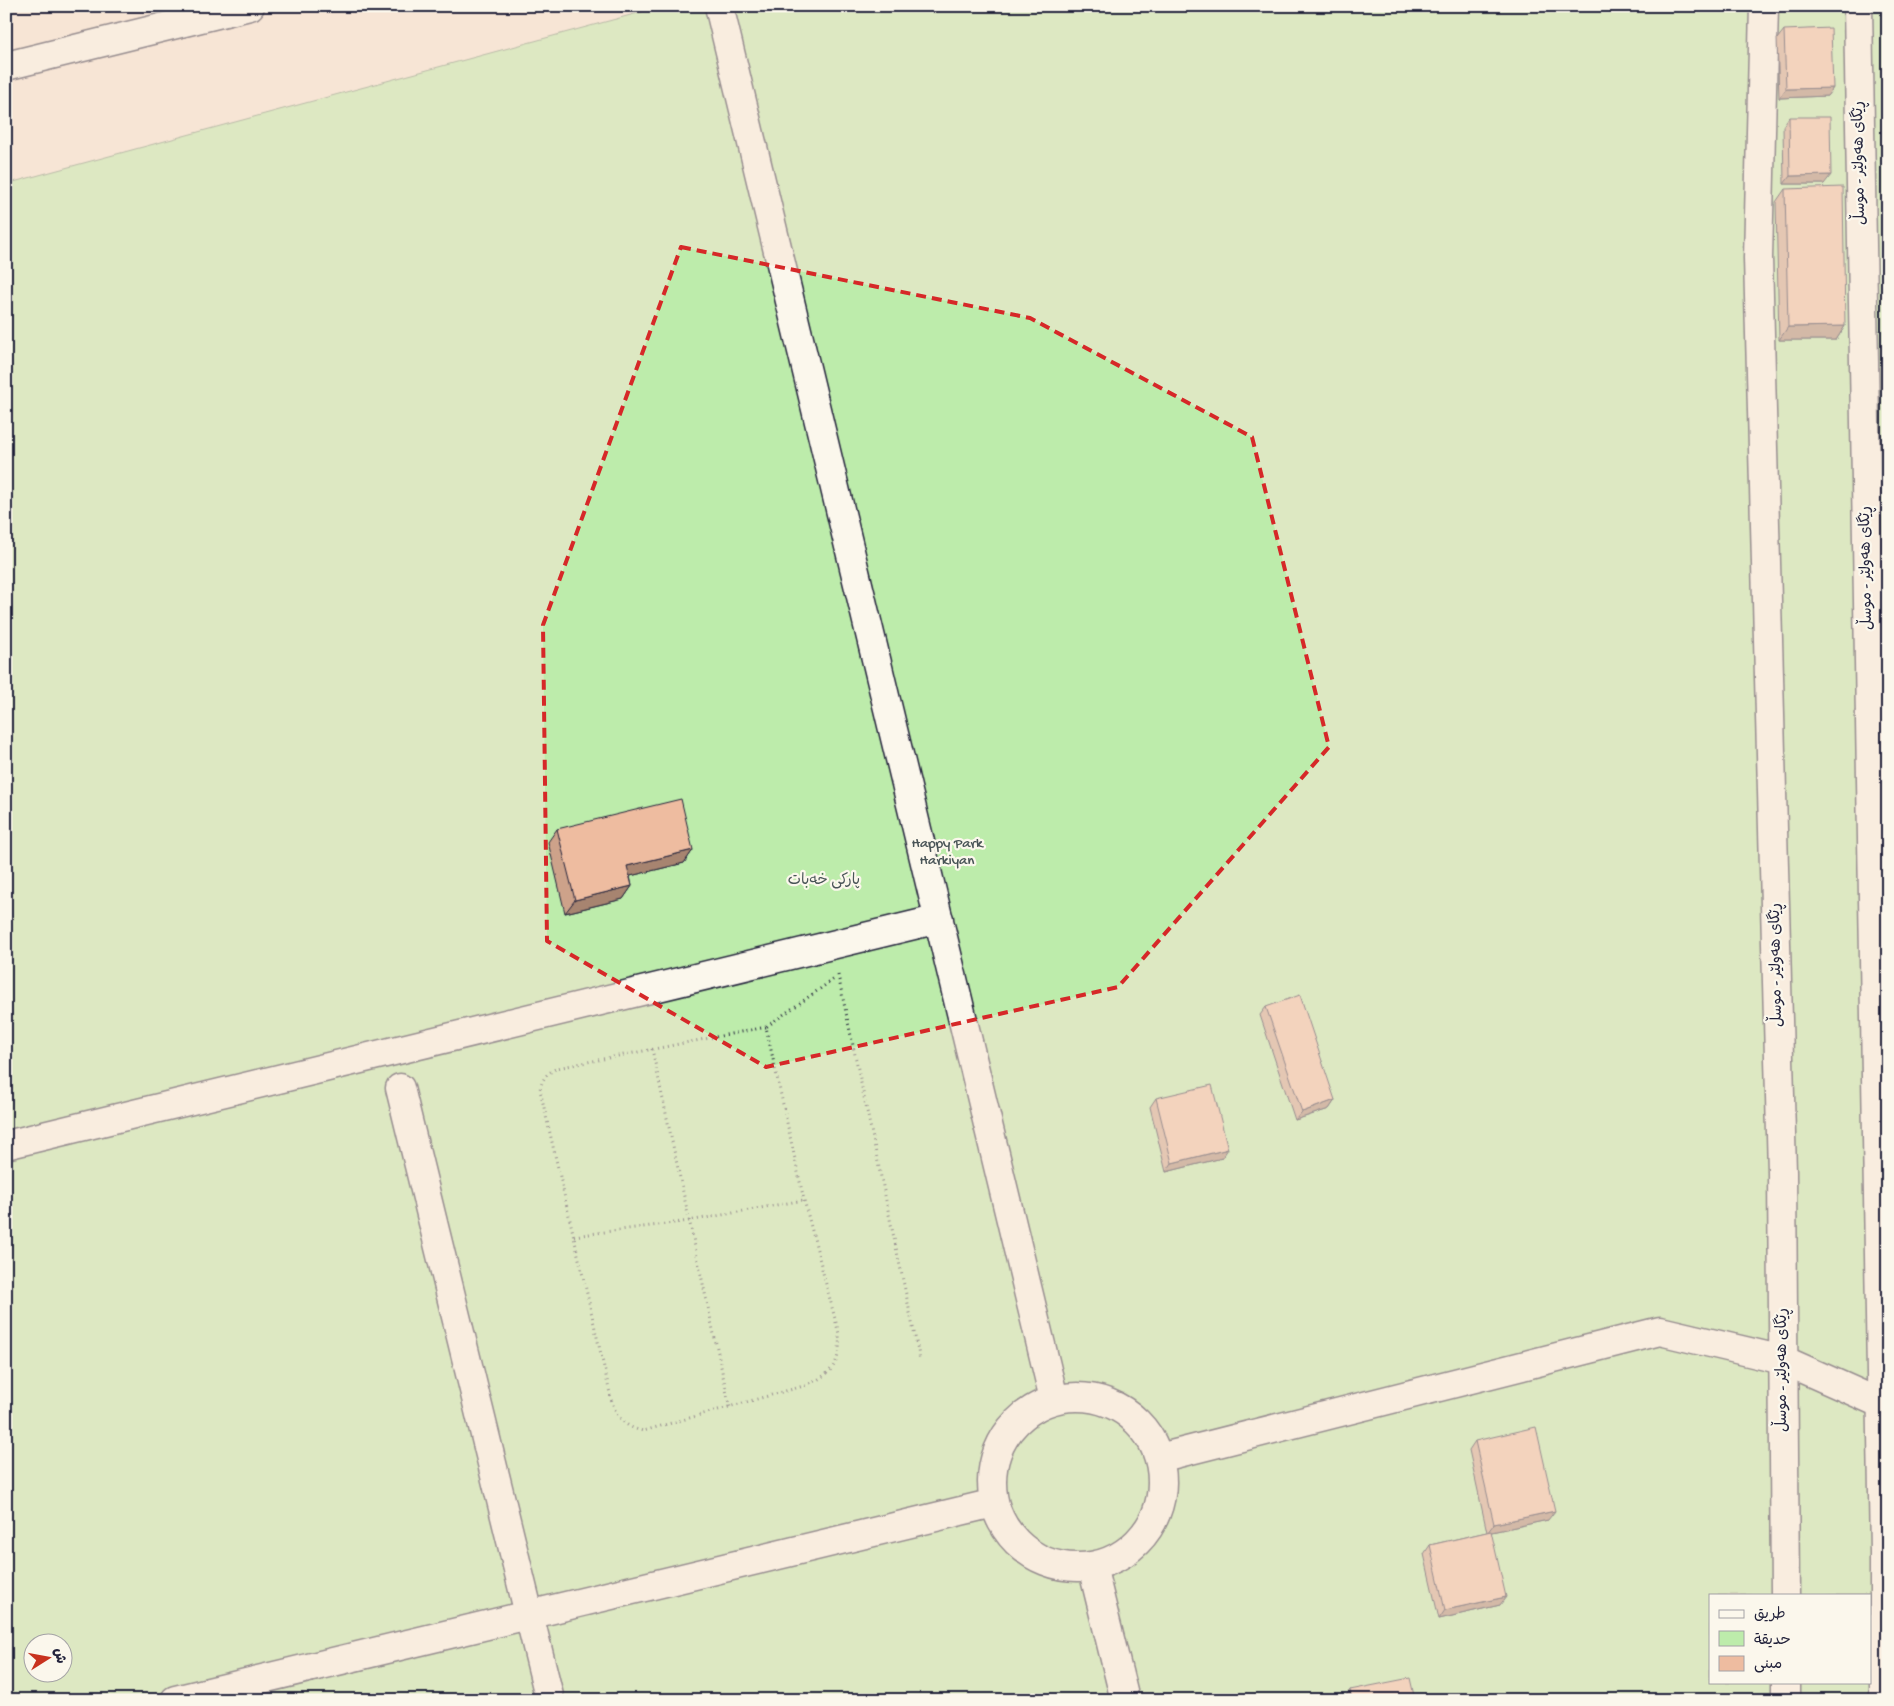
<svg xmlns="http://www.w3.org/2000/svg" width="1894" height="1706" viewBox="0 0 1894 1706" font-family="'Gochi Hand','Playpen Sans Arabic',sans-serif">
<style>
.green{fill:#bdecab;stroke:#708773;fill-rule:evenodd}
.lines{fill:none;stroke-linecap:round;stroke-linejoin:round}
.minor-casing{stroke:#22223b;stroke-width:31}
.highway-casing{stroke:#22223b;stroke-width:31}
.path{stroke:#22223b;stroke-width:3;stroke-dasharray:1 4;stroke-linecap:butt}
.minor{stroke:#fbf7ec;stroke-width:28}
.highway{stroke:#fbf7ec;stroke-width:28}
.wall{fill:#cda28a;stroke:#22223b}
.shaded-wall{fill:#a78470;stroke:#22223b}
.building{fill:#eebca0;stroke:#22223b}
.marked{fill:none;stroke:#d62828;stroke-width:4;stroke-dasharray:10 6;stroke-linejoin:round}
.labels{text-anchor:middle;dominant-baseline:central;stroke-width:4.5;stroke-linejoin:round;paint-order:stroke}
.street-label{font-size:15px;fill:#22223b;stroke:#fbf7ec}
.park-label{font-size:15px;fill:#495457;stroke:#fbf7ec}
</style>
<rect width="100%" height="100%" fill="#f7e5d5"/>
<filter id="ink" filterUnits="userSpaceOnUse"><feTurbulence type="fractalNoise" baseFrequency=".02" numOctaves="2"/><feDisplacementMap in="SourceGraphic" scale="10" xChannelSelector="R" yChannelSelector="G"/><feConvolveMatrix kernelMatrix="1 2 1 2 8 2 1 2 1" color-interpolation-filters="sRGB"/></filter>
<g filter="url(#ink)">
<!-- green -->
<path class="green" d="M664 6H1888V1700H6V184ZM1710 1595H1870V1682H1710ZM32 1644H62V1674H32Z"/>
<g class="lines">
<!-- minor casing -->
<g class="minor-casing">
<path id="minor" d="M719 6 1054 1399
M6 66 250 6
M400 1088 550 1700
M6 1145 939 919
M992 1482a85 85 0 1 1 170 0a85 85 0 1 1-170 0Z
M1159 1458 1660 1331 1783 1360 1882 1404
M1092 1566 1125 1700
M175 1700 994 1503"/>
</g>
<!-- highway casing -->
<g class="highway-casing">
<path id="highway" d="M1764 6 1758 258 1782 1172 1785 1595
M1858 6 1884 1552V1700
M1786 1682V1700"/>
</g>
<!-- path -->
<path class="path" d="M838 975 920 1360
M766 1027 557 1068C546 1074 542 1079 540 1090L612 1402C618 1419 625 1427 643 1431L807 1385C833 1373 841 1363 839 1334L804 1200 766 1027 834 979
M652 1049 730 1408
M574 1236 689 1221 804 1200"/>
<!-- minor -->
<use href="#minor" class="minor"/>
<!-- highway -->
<use href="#highway" class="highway"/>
</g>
<!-- wall -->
<path class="wall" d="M1784 30 1833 88 1827 96 1779 98 1777 39Z
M1789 117 1824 184H1784L1783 126Z
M1785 189 1845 326 1836 340H1779L1776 202Z
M557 829 693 850 684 863 630 876 632 886 623 899 565 913 548 842Z
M1266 1007 1335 1100 1329 1109 1295 1120 1260 1015Z
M1156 1098 1222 1158 1166 1172 1150 1107Z
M1475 1441 1548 1520 1491 1532 1500 1605 1439 1619 1424 1554 1430 1545 1487 1532 1469 1450Z
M1350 1690 1415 1700H1343Z"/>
<!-- shaded-wall -->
<path class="shaded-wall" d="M1833 88 1827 96 1779 98 1786 89Z
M1831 175 1824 184H1784L1790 176Z
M1845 326 1836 340H1779L1788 327Z
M693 850 684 863 618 879 627 866Z
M632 886 623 899 565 913 575 900Z
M1335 1100 1329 1109 1295 1120 1302 1112Z
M1228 1149 1222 1158 1166 1172 1172 1163Z
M1555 1511 1548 1520 1487 1533 1494 1524Z
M1506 1597 1500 1605 1439 1619 1445 1610Z"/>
<!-- building -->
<path class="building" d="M1831 28 1833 88 1786 89 1784 30Z
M1789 117H1830L1831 175 1790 176Z
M1843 187 1845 326 1788 327 1785 189Z
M681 799 693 850 627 866 632 886 575 900 557 829Z
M1300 995 1335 1100 1302 1112 1266 1007Z
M1212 1085 1228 1149 1172 1163 1156 1098Z
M1536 1427 1555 1511 1494 1524 1475 1441Z
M1491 1531 1506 1597 1445 1610 1430 1545Z
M1410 1678 1415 1700H1352L1350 1690Z
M1331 1695 1332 1700H1309Z
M1459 1697 1460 1700H1444Z"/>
</g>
<!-- marked area -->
<path d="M0 0H1894V1706H0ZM681 247 1030 318 1252 437 1329 747 1118 987 766 1067 547 941 543 625Z" fill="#f7e5d5" fill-opacity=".55" fill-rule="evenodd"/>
<path class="marked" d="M681 247 1030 318 1252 437 1329 747 1118 987 766 1067 547 941 543 625Z"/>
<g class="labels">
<!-- street labels -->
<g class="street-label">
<text transform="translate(1860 163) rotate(-91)">ڕێگای هەولێر - موسڵ</text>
<text transform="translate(1867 568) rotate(-91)">ڕێگای هەولێر - موسڵ</text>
<text transform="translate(1777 965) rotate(-91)">ڕێگای هەولێر - موسڵ</text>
<text transform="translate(1783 1370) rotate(-90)">ڕێگای هەولێر - موسڵ</text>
</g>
<!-- park labels -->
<g class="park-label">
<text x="947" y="844">Happy Park<tspan x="947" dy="17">Harkiyan</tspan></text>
<text x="824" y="881">پارکی خەبات</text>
</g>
</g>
<!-- margin -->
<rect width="1894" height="1706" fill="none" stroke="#fbf7ec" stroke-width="25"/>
<rect x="12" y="12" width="1869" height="1681" fill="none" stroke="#22223b" stroke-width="2" filter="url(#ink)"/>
<!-- legend -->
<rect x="1709" y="1594" width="162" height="90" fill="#fbf7ec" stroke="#a4a2a5"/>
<rect x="1719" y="1610" width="25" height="8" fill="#fbf7ec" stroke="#a4a2a5"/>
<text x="1754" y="1618" font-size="15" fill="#22223b">طريق</text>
<rect x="1719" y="1631" width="25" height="15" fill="#bdecab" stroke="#a4a2a5"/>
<text x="1754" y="1644" font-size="15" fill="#22223b">حديقة</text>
<rect x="1719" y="1656" width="25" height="15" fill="#eebca0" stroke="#a4a2a5"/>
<text x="1754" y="1668" font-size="15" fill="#22223b">مبنى</text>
<!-- north arrow -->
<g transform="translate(48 1658) rotate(79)"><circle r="24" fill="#fbf7ec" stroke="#a4a2a5"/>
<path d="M0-4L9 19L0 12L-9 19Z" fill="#c8321e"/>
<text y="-8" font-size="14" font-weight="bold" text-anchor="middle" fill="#22223b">ش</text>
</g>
</svg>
